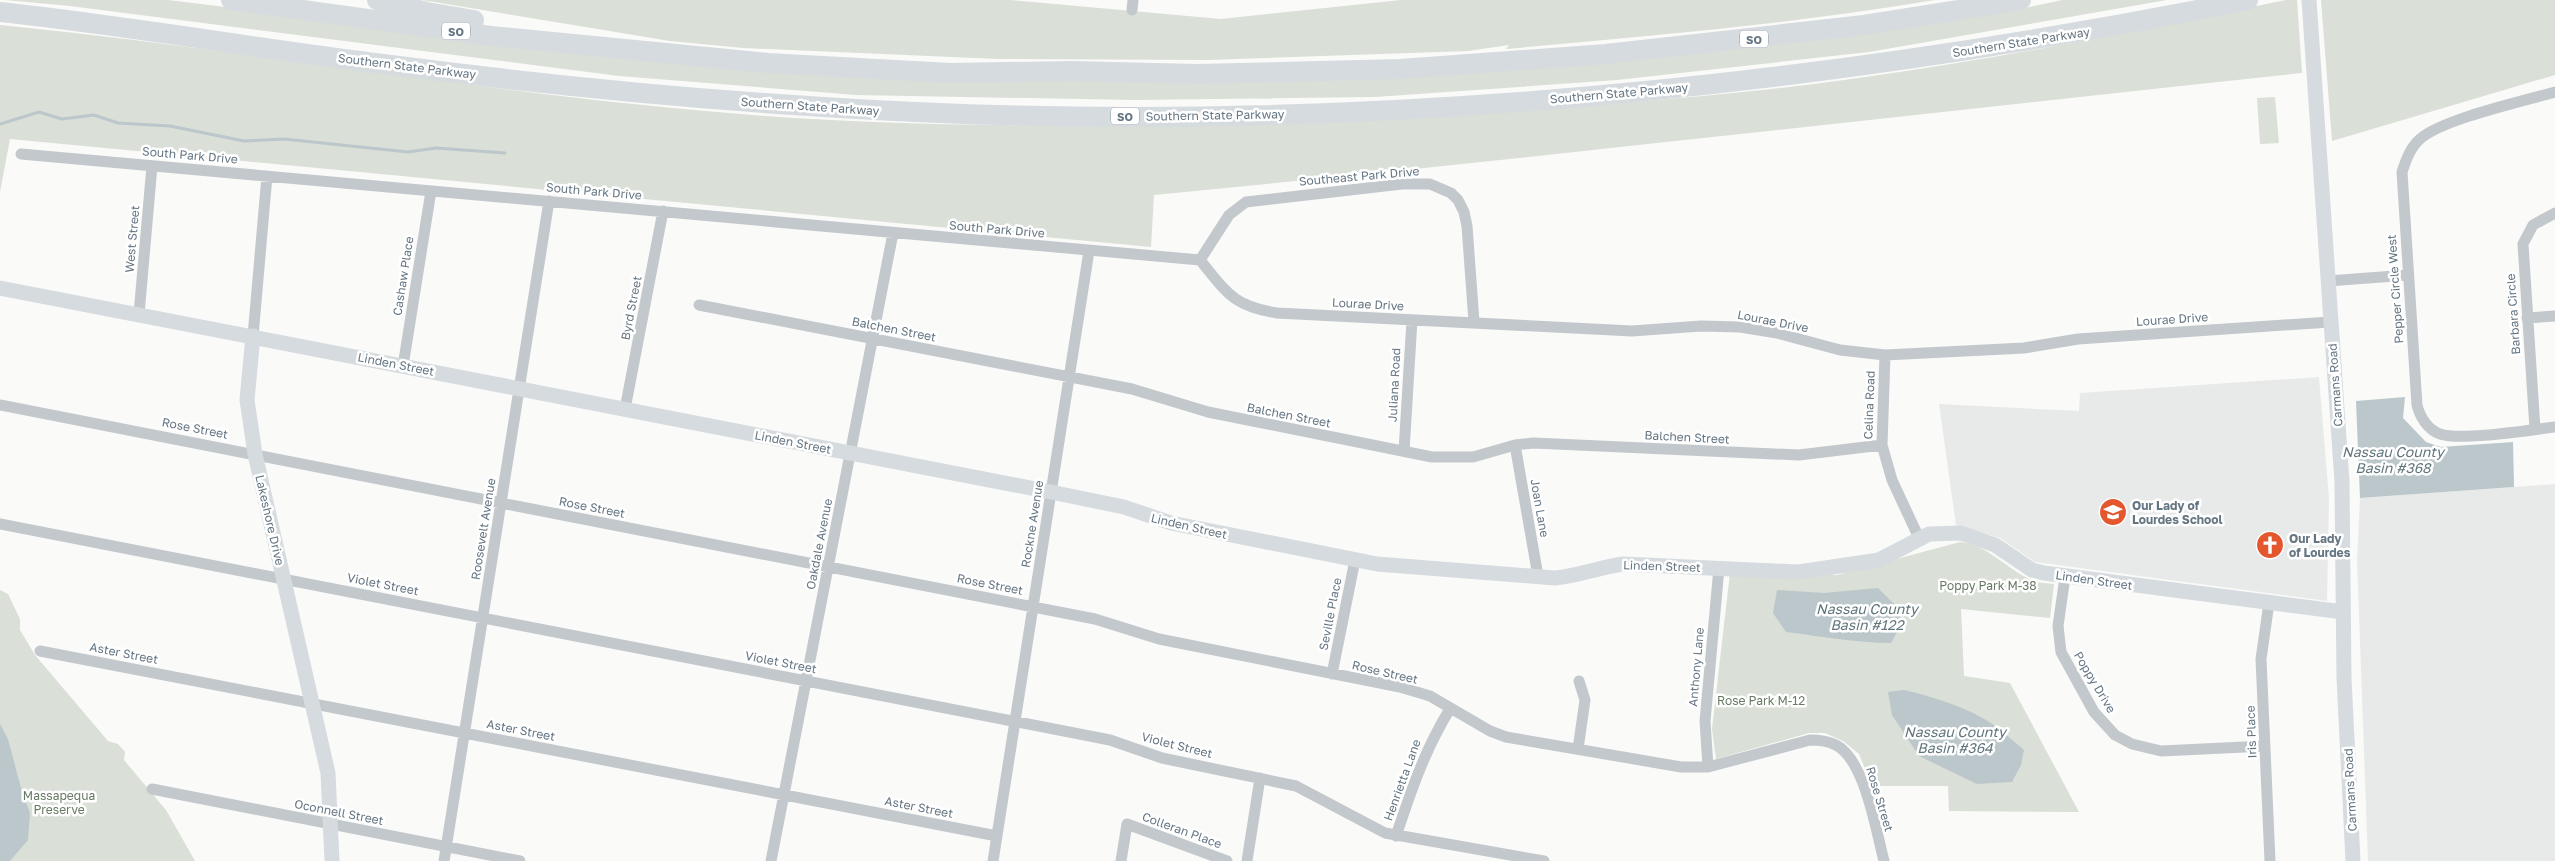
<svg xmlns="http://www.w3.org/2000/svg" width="2555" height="861" viewBox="0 0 2555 861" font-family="'Golos Text',sans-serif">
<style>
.built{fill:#e8e9e9}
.green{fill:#dadfd7}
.water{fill:#bbc7cb}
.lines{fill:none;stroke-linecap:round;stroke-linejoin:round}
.stream{stroke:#bbc7cb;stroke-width:3}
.street{stroke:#c3c8cc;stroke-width:11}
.secondary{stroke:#d6dbdf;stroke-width:15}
.highway{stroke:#d6dbdf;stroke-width:20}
.labels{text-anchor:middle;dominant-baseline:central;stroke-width:5;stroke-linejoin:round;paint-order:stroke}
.shield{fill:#fff;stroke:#939fa8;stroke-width:1}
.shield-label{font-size:11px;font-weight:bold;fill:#657683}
.street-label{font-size:12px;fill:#657683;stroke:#fff}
.poi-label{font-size:12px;font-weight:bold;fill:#657683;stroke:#fff;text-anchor:start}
.park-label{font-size:12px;fill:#687a64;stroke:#fff}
.water-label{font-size:14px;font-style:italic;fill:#60757c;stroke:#fff}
</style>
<rect width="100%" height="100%" fill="#fafaf8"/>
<!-- built -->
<path class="built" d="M2319 377 2329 499 2327 601 2035 562 2000 538 1956 525 1939 404 2079 411 2080 393Z
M2555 484V861H2368L2357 560 2360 498Z"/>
<!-- green -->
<path class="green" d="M5 0H168L594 52 1232 81 2025 8 2062 0H2167L1869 52 1617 80 1375 97 1135 100 856 95 619 76 70 6Z
M422 0H1011L1221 19 1401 0H1935C1793 24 1649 36 1506 49L1509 45 1468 51 1208 60 998 59 743 48 670 41Z
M2286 0H2297L2302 73C1919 114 1537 158 1154 195L1151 247 10 139 0 192V25C292 54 580 111 873 122 1027 128 1181 125 1335 118 1477 113 1621 105 1762 90 1938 71 2113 36 2286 0Z
M2321 0H2555V75L2332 141Z
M2275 97 2279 143 2260 144 2257 98Z
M1960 542C1989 545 2008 571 2034 581 2040 583 2047 583 2054 584L2050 618 1961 609 1964 676 2010 683 2079 812 1949 811 1948 786H1872L1859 754 1843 741 1825 733H1809L1716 759 1712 729 1730 573 1837 575Z
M0 590 8 594 20 619V630L35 655 108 741 118 744 125 752 124 760 166 810 195 861H0Z"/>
<!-- water -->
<path class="water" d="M2405 397 2403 418 2426 442 2441 447 2513 442 2514 487 2360 498 2356 401Z
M1878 588 1899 609 1900 627 1891 643C1855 643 1821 636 1786 632L1773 613 1777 590 1824 593Z
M1904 690C1934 697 1969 708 1994 725 2005 733 2014 742 2024 750L2021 765 2012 782 1977 784 1919 756 1892 715 1888 692Z
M0 724 8 739 22 792 30 813 28 840 10 861H0Z"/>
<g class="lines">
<!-- stream -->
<path class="stream" d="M0 124 39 112 62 119 94 115 118 123 170 126 244 141 284 139 408 152 436 148 505 153"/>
<!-- street -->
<path class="street" d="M1132 10 1133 0
M2555 92C2524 101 2442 119 2420 139 2410 148 2406 160 2402 172L2417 405C2420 417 2428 430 2440 434 2462 441 2529 430 2555 427
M21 154 1200 260 1229 215 1246 202 1402 184H1430L1451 193 1458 200 1464 212 1467 226 1474 322
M1200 260C1227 293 1233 306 1277 313L1632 331 1701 326 1740 327 1777 333 1840 350 1885 355 2024 348 2078 339 2330 322
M2328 281 2408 275
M699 305 1132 389 1208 412 1432 457H1473L1515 445 1534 443 1799 455 1882 445
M139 314 152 166
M2527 318 2555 316
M253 336 267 176
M1885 355 1882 445 1892 480 1919 538
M403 366 431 191
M0 405 1095 619 1159 639 1400 687 1430 696 1490 731 1506 737 1681 767H1708L1810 740C1819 740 1828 741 1836 745 1865 760 1876 831 1884 861
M625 409 663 211
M2535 429 2523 244 2533 225 2555 213
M1515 445 1538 576
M1404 451 1412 320
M0 524 1110 740 1162 758 1296 786 1385 833 1544 861
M2065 577 2058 626 2061 652 2094 712 2115 735 2132 744 2161 751 2265 746
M2269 603 2261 659 2270 861
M40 651 997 836
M1332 674 1355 560
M1578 749 1585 700 1579 681
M1708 767 1705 721 1719 568
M152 789 520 861
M1396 836C1411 791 1425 749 1450 709
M444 861 549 201
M771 861 893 233
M993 861 1089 251
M1121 861 1127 824 1227 861
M1247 861 1260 778"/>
<!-- secondary -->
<path class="secondary" d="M2309 0 2342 482 2344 678 2353 861
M0 288 1051 492 1124 507 1171 523 1377 564 1555 578C1578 576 1600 567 1623 564L1799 572 1879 560 1929 534 1961 533 1995 545 2032 570 2044 573 2343 612
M253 336 247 400 255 454 328 773 332 861"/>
<!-- highway -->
<path class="highway" d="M231 0 491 36 768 63 950 73 1071 71 1198 74 1400 69 1606 54 1864 25 2021 0
M377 0 427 12 474 20
M0 12C128 26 255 48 383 64 529 83 677 98 824 107 1300 138 1781 94 2248 0"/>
</g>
<!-- icons -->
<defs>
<g id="school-disc" transform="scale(1.4375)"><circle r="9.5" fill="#e4572e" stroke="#fff"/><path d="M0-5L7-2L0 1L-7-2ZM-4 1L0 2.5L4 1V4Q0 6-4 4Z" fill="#fff"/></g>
<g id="church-disc" transform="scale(1.4375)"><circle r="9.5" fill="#e4572e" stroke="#fff"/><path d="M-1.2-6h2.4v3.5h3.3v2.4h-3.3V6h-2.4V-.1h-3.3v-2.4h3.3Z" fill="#fff"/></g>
</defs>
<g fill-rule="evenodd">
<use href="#school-disc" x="2113" y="512"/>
<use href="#church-disc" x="2270" y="545"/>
</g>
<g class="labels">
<!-- shield labels -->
<g class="shield">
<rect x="442" y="22.5" width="28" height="17" rx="4"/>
<rect x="1740" y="30.5" width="28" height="17" rx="4"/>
<rect x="1111" y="107.5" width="28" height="17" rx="4"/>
</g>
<g class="shield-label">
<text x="456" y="31">SO</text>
<text x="1754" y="39">SO</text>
<text x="1125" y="116">SO</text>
</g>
<!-- street labels -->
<g class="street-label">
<text transform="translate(2021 42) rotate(-9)">Southern State Parkway</text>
<text transform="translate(407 66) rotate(7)">Southern State Parkway</text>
<text transform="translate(1619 93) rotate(-5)">Southern State Parkway</text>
<text transform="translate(810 106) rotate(4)">Southern State Parkway</text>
<text transform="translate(1215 115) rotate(-1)">Southern State Parkway</text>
<text transform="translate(190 155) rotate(5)">South Park Drive</text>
<text transform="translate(1359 176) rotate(-5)">Southeast Park Drive</text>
<text transform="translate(594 191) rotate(5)">South Park Drive</text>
<text transform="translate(997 229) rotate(5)">South Park Drive</text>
<text transform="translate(132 239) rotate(-85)">West Street</text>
<text transform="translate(403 276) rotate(-81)">Cashaw Place</text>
<text transform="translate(2395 289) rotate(-94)">Pepper Circle West</text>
<text transform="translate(1368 304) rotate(3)">Lourae Drive</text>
<text transform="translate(631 308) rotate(-79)">Byrd Street</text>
<text transform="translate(2513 314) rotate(-94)">Barbara Circle</text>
<text transform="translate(2172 319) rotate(-4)">Lourae Drive</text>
<text transform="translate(1773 321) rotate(11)">Lourae Drive</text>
<text transform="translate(894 329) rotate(11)">Balchen Street</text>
<text transform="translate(396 364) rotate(11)">Linden Street</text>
<text transform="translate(1394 385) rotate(-87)">Juliana Road</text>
<text transform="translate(2335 385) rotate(-94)">Carmans Road</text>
<text transform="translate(1869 405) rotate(-88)">Celina Road</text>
<text transform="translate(1289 415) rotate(11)">Balchen Street</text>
<text transform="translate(195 428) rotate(11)">Rose Street</text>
<text transform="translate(1687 437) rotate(3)">Balchen Street</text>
<text transform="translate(793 442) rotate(11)">Linden Street</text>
<text transform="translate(592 507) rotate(11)">Rose Street</text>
<text transform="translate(1540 508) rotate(80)">Joan Lane</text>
<text transform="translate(270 520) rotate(77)">Lakeshore Drive</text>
<text transform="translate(1032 524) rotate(-81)">Rockne Avenue</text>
<text transform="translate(1189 526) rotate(13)">Linden Street</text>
<text transform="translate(483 529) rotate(-81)">Roosevelt Avenue</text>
<text transform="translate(819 544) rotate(-79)">Oakdale Avenue</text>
<text transform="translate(1662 566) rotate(2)">Linden Street</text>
<text transform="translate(2094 580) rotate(8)">Linden Street</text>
<text transform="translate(383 584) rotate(11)">Violet Street</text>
<text transform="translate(990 584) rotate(11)">Rose Street</text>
<text transform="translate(1330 614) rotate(-79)">Seville Place</text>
<text transform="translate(124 653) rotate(11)">Aster Street</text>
<text transform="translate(781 662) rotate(11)">Violet Street</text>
<text transform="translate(1696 667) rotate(-85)">Anthony Lane</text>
<text transform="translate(1385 672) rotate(13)">Rose Street</text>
<text transform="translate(2095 682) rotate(59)">Poppy Drive</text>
<text transform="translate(521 730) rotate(11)">Aster Street</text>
<text transform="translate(2251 732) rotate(-92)">Iris Place</text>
<text transform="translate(1177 745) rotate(14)">Violet Street</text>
<text transform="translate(1402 780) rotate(-70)">Henrietta Lane</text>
<text transform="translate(2350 790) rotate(-93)">Carmans Road</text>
<text transform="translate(1880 799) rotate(73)">Rose Street</text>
<text transform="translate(919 807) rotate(11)">Aster Street</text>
<text transform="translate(339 812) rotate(11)">Oconnell Street</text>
<text transform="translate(1182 830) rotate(20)">Colleran Place</text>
</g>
<!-- poi labels -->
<g class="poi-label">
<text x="2132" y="505">Our Lady of<tspan x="2132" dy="14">Lourdes School</tspan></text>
<text x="2289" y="538">Our Lady<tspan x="2289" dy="14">of Lourdes</tspan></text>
</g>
<!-- park labels -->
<g class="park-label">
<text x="1988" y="585">Poppy Park M-38</text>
<text x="1761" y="700">Rose Park M-12</text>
<text x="59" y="795">Massapequa<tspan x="59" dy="14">Preserve</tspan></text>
</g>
<!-- water labels -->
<g class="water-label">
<text x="2393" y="451">Nassau County<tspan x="2393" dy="16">Basin #368</tspan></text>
<text x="1867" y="608">Nassau County<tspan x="1867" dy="16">Basin #122</tspan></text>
<text x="1955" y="731">Nassau County<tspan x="1955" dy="16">Basin #364</tspan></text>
</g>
</g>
</svg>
